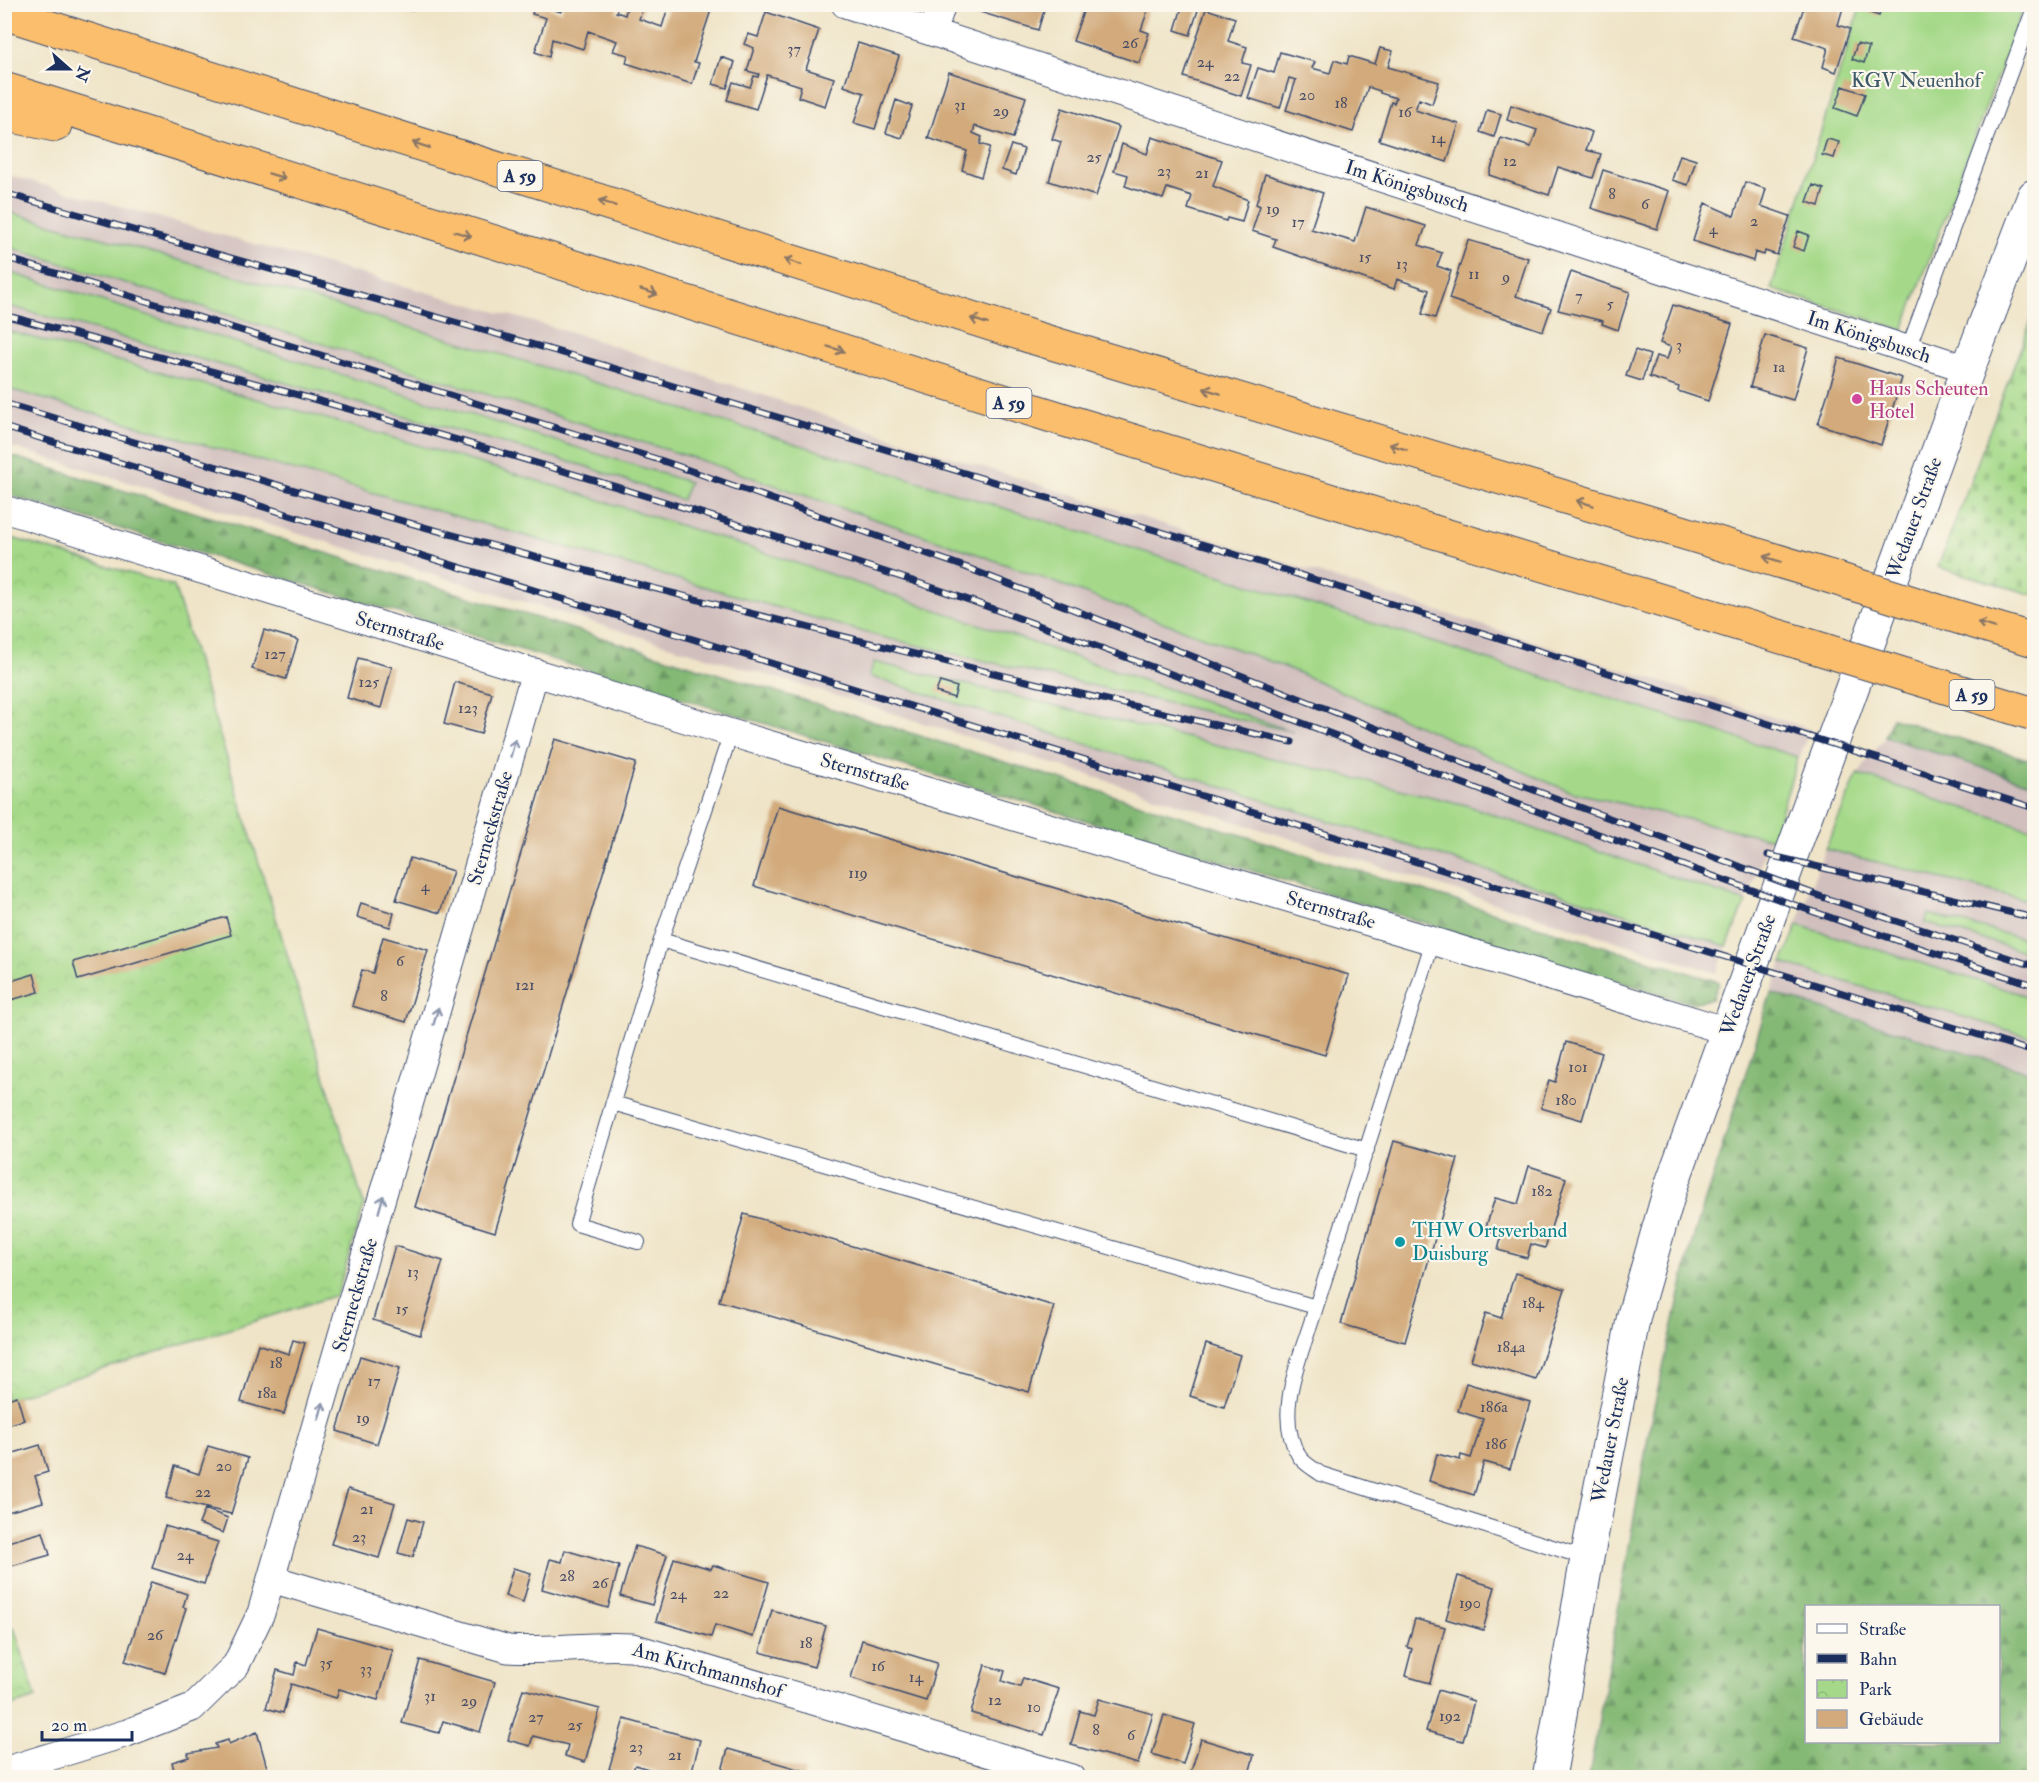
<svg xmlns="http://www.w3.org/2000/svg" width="2039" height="1782" viewBox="0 0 2039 1782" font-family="'IM FELL Double Pica',serif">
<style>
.railway{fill:#d1bfbd}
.green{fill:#a5d989;stroke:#608474;stroke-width:1.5}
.forest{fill:url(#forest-firs);stroke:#50746a;stroke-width:1.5;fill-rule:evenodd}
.cemetery{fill:url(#cemetery-stones);stroke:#608474;stroke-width:1.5}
.park{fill:url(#park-crowns);stroke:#608474;stroke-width:1.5}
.building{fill:#d2aa7c}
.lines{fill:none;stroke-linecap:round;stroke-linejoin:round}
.service-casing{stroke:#3b4a6e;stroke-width:16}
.minor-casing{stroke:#3b4a6e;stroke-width:29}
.tertiary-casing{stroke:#3b4a6e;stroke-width:35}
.motorway-casing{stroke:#3b4a6e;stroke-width:35}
.service{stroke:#fff;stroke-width:14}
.minor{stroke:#fff;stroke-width:27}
.tertiary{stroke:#fff;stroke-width:33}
.motorway{stroke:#fabe6d;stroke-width:33}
.rail-casing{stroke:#1b2f5e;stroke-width:7}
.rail{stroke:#fbf7ec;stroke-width:4.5;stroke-dasharray:14;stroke-linecap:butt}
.motorway-bridge-casing{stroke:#3b4a6e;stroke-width:35;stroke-linecap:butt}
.motorway-bridge{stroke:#fabe6d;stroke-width:33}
.oneway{stroke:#8a7666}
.oneway2{stroke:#8d97ae}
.hotel-dot{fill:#d1479c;stroke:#fbf7ec;stroke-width:2}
.culture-dot{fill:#0f9aa8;stroke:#fbf7ec;stroke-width:2}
.labels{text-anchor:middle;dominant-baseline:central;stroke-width:4.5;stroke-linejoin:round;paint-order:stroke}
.number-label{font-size:16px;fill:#494e66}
.shield{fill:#fbf7ec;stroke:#5e6b89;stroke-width:1.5}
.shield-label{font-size:18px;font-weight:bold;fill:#1b2f5e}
.park-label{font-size:20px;fill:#3e5a69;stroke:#fbf7ec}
.street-label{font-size:20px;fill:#1b2f5e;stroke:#fbf7ec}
.hotel-label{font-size:20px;fill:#b23c85;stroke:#fbf7ec;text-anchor:start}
.culture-label{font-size:20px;fill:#0d838f;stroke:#fbf7ec;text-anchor:start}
</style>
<defs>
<pattern id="forest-firs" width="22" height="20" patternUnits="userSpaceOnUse" patternTransform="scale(1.5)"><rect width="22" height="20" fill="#84b975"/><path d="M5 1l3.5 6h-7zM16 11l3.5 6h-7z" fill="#6b9763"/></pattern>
<pattern id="cemetery-stones" width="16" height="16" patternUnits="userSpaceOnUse" patternTransform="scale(1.5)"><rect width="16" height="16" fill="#a5d989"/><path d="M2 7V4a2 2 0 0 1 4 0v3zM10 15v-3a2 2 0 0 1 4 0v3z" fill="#8dbb79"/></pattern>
<pattern id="park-crowns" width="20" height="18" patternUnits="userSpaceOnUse" patternTransform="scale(1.5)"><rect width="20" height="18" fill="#a5d989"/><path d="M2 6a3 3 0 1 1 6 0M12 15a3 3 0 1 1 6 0" fill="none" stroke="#8dbb79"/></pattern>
</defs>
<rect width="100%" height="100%" fill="#fbf7ec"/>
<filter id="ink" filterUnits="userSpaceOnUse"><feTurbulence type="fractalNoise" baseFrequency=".0167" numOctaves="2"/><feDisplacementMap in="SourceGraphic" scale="12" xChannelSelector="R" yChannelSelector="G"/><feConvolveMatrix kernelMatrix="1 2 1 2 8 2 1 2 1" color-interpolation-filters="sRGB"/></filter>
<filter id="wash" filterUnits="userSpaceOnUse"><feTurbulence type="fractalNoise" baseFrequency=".008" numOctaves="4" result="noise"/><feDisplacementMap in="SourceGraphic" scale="24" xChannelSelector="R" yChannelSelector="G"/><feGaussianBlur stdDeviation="1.35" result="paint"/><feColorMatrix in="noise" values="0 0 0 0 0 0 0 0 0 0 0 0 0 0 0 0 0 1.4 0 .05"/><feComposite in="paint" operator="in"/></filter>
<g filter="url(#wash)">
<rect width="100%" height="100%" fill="#efe4c7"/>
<!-- railway -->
<path class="railway" d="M4 174 580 335 945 455 1810 729 1746 902 1466 805 874 663 869 676 1727 946 1717 973 860 703 5 445V388L881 637 1286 731 164 372 5 330V305L585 466 682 500 689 482 5 271Z
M1885 737 2034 784V1073L1771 993 1825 849 1858 774Z"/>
<!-- green -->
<path class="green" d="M1861 5H2024L1903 330 1771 289Z
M5 211C607 378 1202 571 1798 757L1773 839 1568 791 1285 667 969 551 697 459 5 246Z
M4 271H5L689 482 682 500 585 466 5 305Z
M4 330C229 390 455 453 676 524 883 590 1089 662 1294 732L881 637 5 388Z
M874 662 1466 805 1746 902 1727 946 869 676Z
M1858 774 2034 830V902L1825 849Z
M1928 914 2034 941V954L1925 923Z
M1798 925 2034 998V1038L1782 963Z"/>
<!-- forest -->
<path class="forest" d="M5 454 1719 982 1712 999 1690 1003 5 494Z
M1892 718 2034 761V784L1885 737Z
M1771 993 2034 1073V1777H1589L1651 1420 1692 1242ZM1806 1606H1998V1742H1806Z"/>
<!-- cemetery -->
<path class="cemetery" d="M2034 313V595L1938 567Z"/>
<!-- park -->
<path class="park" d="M5 536 174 586 364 1205 337 1295 5 1400Z
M14 1627 36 1698 5 1708V1630Z"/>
<g id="blocks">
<!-- building -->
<path class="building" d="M399 4H414L412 11 398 7Z
M535 4H551L549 8 561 12 564 4H619L616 12 625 15 628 4H642L644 5 639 19 662 27 669 4H713L694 62 699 63 692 84 626 63 628 55 613 51 617 41 588 31 583 49 552 39 549 57 535 52 546 18 532 14Z
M982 4H1046L1038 30 980 12Z
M1071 4H1150L1141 30 1149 33 1139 63 1073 41 1083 12 1070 7Z
M1183 4H1200L1190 35 1175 30Z
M1805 4H1844L1838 25 1850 29 1836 72 1823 67 1828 48 1794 37Z
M1869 4H1882L1879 16 1867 12Z
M1206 9 1235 18 1228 41 1247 47 1242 63 1251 65 1241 96 1184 77Z
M766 12 819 30 806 69 834 78 825 106 798 97 801 86 767 75 756 109 727 100 733 82 750 87 754 76 758 77 759 74 747 71 754 48 744 44 748 34 758 37Z
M858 43 899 56 875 129 854 123 864 93 844 86Z
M1857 44 1869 47 1864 63 1852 59Z
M1380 48 1393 51 1388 67 1439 82 1432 104 1419 99 1415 110 1459 124 1447 162 1379 140 1391 102 1394 103 1396 98 1380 93V91L1368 87 1353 132 1286 110 1296 80 1289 78 1280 108 1248 98 1258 68 1274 73 1280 52 1315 62 1312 68 1330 73 1334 60 1347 64 1349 56 1375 64Z
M721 57 735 62 727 88 713 84Z
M949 72 1026 97 1013 138 975 126 973 133 982 137 980 144 990 147 981 177 962 170 967 151 928 138Z
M1843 86 1865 94 1857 116 1835 108Z
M896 100 912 106 902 138 886 133Z
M1511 105 1592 132 1586 150 1601 154 1593 178 1558 167 1549 195 1489 175 1501 138 1531 147 1537 130 1507 120Z
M1062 108 1119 127 1096 196 1049 181 1061 142 1052 139Z
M1487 110 1501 114 1494 137 1480 132Z
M1152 137 1222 160 1213 186 1248 200 1242 222 1227 218 1226 221 1188 209 1192 196 1167 188 1163 199 1125 186 1128 175 1114 171 1122 144 1147 154Z
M1827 139 1839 142 1834 158 1822 155Z
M1011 145 1024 149 1016 175 1002 170Z
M1680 155 1696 160 1688 185 1672 180Z
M1603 170 1669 191 1657 229 1591 208Z
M1265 174 1323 193 1311 229 1355 242 1366 207 1426 226 1419 245 1442 253 1437 266 1451 271 1435 318 1422 314 1429 290 1397 279 1394 289 1273 247 1276 239 1252 231 1260 206 1256 204Z
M1745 182 1766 189 1761 206 1790 216 1777 255 1765 251 1764 255 1755 252 1753 261 1693 241 1705 203 1734 216Z
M1813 185 1824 189 1819 206 1807 202Z
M1798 231 1809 235 1804 251 1793 247Z
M1468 240 1528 258 1516 296 1551 308 1543 331 1449 299Z
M1571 272 1630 292 1618 330 1602 324 1603 321 1558 310Z
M1673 305 1732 324 1708 401 1678 391 1679 387 1649 377 1656 356 1667 359 1671 347 1660 343Z
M1765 335 1808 348 1793 400 1750 387Z
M1635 350 1650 355 1642 381 1626 376Z
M1839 358 1902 378 1881 445 1818 424Z
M264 630 298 640 286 679 252 669Z
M358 658 392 667 381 708 347 698Z
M455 682 492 693 481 734 444 724Z
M940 682 957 687 954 698 936 692Z
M555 739 636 763 495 1232 415 1207Z
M778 806 1349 975 1325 1055 754 886Z
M410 858 453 871 440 913 396 900Z
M361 903 394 913 390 927 357 917Z
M226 917 231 935 78 980 73 962Z
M383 937 428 950 406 1022 352 1006 362 970 373 973Z
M34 974 39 992 4 1002V983Z
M1566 1042 1602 1053 1582 1120 1541 1108 1549 1080 1555 1082Z
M1394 1141 1458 1159 1405 1342 1341 1324Z
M1529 1166 1566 1178 1545 1248 1531 1244 1527 1258 1498 1250 1502 1235 1485 1230 1495 1198 1518 1204Z
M744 1214 1054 1306 1029 1392 719 1301Z
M395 1246 443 1261 420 1335 373 1320Z
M1515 1273 1565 1289 1536 1380 1471 1360 1486 1313 1501 1318Z
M293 1340 305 1343 284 1414 241 1402 258 1344 289 1354Z
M1206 1344 1240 1355 1224 1407 1190 1396Z
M360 1356 400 1368 377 1444 337 1431Z
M1466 1383 1530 1402 1510 1469 1484 1462 1474 1495 1429 1481 1437 1454 1460 1460 1461 1455 1471 1458 1483 1419 1458 1411Z
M17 1396 24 1420 4 1426V1400Z
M40 1445 48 1472 35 1476 43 1502 4 1513V1456Z
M208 1446 248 1458 231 1514 166 1498 175 1466 199 1474Z
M348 1489 395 1503 379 1558 331 1544Z
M205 1509 228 1518 223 1533 199 1524Z
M408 1518 423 1522 413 1557 398 1553Z
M165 1526 218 1542 204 1584 152 1568Z
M43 1532 50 1555 4 1568V1543Z
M635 1546 667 1555 652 1605 620 1596Z
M565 1550 619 1566 608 1608 542 1589 550 1559 562 1562Z
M674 1558 711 1569 713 1565 769 1582 753 1637 715 1625 711 1637 656 1621Z
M513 1568 531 1573 523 1602 505 1596Z
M1458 1576 1495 1587 1483 1630 1446 1619Z
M151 1582 187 1594 183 1607 186 1608 165 1673 125 1661Z
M772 1610 826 1626 814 1667 760 1652Z
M1415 1619 1445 1627 1430 1683 1405 1676 1412 1649 1407 1647Z
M317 1628 393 1650 378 1700 339 1689 336 1698 291 1684 283 1713 266 1708 277 1670 294 1675 297 1662 306 1665Z
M862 1640 937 1663 926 1701 851 1678Z
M420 1660 495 1682 480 1732 443 1721 439 1733 402 1723Z
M985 1665 1005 1671 1002 1681 1020 1687 1023 1678 1059 1689 1044 1735 971 1713Z
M523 1689 600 1709 585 1762 565 1756 568 1745 533 1736 530 1746 508 1740Z
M1438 1690 1474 1701 1463 1741 1426 1731Z
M1099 1699 1153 1714 1138 1764 1071 1745 1080 1711 1094 1715Z
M1164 1715 1195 1724 1183 1764 1152 1754Z
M624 1719 700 1740 690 1778H667L668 1775 635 1765 631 1776 609 1769Z
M257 1732 270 1778H152L174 1770 172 1762 189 1757 188 1753 217 1748 215 1744 228 1740 229 1744Z
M1201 1739 1254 1755 1248 1778H1189Z
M728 1749 805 1771 803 1778H720Z"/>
</g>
</g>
<g filter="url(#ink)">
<use href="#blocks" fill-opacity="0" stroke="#3b4a6e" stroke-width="1.5"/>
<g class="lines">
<!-- service casing -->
<g class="service-casing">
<path id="service" d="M1908 349 2034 8
M661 940 1367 1150
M613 1103 1316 1307 1433 941
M638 1242 577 1224 661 940 731 733
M1316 1307C1303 1352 1272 1412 1299 1456 1303 1463 1314 1469 1321 1474L1587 1558"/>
</g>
<!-- minor casing -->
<g class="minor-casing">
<path id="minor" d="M845 4 1968 369
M933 32 942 4
M4 509 731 733 1433 941 1727 1031
M272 1579 508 1649C550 1652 590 1644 632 1647L1071 1778
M4 1771 127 1733 192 1708 236 1665 261 1613 535 672"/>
</g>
<!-- tertiary casing -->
<g class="tertiary-casing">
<path id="tertiary" d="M1549 1778 1587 1558 1634 1315 1671 1186 1968 369 2034 196"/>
</g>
<!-- motorway casing -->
<g class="motorway-casing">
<path id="motorway" d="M4 13 1035 338 1828 576
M4 89 1071 422 1798 642
M4 114 55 125
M1938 611 2034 640
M1909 676 2034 714"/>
</g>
<!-- service -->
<use href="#service" class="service"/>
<!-- minor -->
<use href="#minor" class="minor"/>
<!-- tertiary -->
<use href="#tertiary" class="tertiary"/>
<!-- motorway -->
<use href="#motorway" class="motorway"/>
<!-- rail casing -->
<g class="rail-casing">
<path id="rail" d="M4 193 573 356 1215 548 2034 808
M4 257 663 461 965 567 1523 786 1822 897 2034 966
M4 315C268 386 530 457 789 541 847 560 906 578 963 598 1321 725 1672 871 2034 985
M4 403C146 445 286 489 428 528 714 606 1002 678 1292 742
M4 427 2034 1052
M1768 855 2034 918"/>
</g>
<!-- rail -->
<use href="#rail" class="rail"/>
<!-- motorway-bridge casing -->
<g class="motorway-bridge-casing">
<path id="motorway-bridge" d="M1828 576 1938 611
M1798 642 1909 676"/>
</g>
<!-- motorway-bridge -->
<use href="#motorway-bridge" class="motorway-bridge"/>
</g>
<!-- one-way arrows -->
<defs><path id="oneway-shaft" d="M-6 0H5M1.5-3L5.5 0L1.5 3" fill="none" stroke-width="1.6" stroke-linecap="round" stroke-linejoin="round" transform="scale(1.5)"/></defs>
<g class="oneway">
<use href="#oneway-shaft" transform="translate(421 145) rotate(-162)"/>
<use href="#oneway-shaft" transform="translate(277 176) rotate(17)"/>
<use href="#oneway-shaft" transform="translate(607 203) rotate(-162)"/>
<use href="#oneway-shaft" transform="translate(463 234) rotate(17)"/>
<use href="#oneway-shaft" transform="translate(793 262) rotate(-162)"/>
<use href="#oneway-shaft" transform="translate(649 292) rotate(17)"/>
<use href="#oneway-shaft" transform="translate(979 321) rotate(-162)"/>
<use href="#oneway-shaft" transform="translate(836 349) rotate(17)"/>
<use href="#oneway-shaft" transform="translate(1212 391) rotate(-163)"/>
<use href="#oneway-shaft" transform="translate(1398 447) rotate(-163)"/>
<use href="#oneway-shaft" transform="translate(1585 503) rotate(-163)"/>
<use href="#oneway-shaft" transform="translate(1772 559) rotate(-163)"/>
<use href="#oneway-shaft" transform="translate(1986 625) rotate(-163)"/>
</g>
<g class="oneway2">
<use href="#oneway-shaft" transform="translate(513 748) rotate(-74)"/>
<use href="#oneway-shaft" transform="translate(436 1016) rotate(-74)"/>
<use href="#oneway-shaft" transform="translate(381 1204) rotate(-74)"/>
<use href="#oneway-shaft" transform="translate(321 1411) rotate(-74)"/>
</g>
</g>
<!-- markers -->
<circle class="hotel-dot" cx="1857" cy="399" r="6"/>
<circle class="culture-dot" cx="1400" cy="1242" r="6"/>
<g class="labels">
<!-- number labels -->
<g class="number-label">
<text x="1130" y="43">26</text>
<text x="794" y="49">37</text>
<text x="1205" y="62">24</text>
<text x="1232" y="76">22</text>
<text x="1307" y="95">20</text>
<text x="1341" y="103">18</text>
<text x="960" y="105">31</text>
<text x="1001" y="111">29</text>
<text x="1405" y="112">16</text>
<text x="1438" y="138">14</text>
<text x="1094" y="157">25</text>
<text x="1510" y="161">12</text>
<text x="1164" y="171">23</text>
<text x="1202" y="173">21</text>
<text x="1612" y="194">8</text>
<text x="1645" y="204">6</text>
<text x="1273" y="209">19</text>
<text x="1754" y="221">2</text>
<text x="1298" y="222">17</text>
<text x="1713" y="229">4</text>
<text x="1365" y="257">15</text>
<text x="1402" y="264">13</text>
<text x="1474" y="274">11</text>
<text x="1506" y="277">9</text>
<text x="1579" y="296">7</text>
<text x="1610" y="304">5</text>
<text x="1679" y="345">3</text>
<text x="1779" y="367">1a</text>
<text x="275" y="654">127</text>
<text x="369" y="682">125</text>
<text x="468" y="708">123</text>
<text x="858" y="873">119</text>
<text x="425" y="886">4</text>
<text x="400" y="961">6</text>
<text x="525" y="985">121</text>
<text x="384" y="996">8</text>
<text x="1578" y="1067">101</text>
<text x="1566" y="1100">180</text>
<text x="1542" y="1191">182</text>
<text x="413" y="1272">13</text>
<text x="1533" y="1303">184</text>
<text x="402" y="1309">15</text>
<text x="1511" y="1347">184a</text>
<text x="276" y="1363">18</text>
<text x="374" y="1381">17</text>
<text x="267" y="1393">18a</text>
<text x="1494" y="1407">186a</text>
<text x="363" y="1418">19</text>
<text x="1496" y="1444">186</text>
<text x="224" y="1466">20</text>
<text x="203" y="1492">22</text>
<text x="367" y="1509">21</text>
<text x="359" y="1537">23</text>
<text x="185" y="1555">24</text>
<text x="567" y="1576">28</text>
<text x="600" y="1583">26</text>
<text x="721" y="1593">22</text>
<text x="678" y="1594">24</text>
<text x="1470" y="1603">190</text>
<text x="155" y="1635">26</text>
<text x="806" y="1643">18</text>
<text x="326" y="1663">35</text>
<text x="878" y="1666">16</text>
<text x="366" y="1669">33</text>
<text x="916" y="1677">14</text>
<text x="430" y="1696">31</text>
<text x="995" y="1700">12</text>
<text x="469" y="1701">29</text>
<text x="1034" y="1707">10</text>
<text x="1450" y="1716">192</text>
<text x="536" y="1717">27</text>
<text x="575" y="1725">25</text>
<text x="1096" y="1730">8</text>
<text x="1131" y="1735">6</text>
<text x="636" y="1747">23</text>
<text x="675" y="1755">21</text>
</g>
<!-- shield labels -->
<g class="shield">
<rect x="497.5" y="161" width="45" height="30" rx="4.5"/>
<rect x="986.5" y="388" width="45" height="30" rx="4.5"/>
<rect x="1949.5" y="680" width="45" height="30" rx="4.5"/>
</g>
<g class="shield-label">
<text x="520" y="176">A 59</text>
<text x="1009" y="403">A 59</text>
<text x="1972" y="695">A 59</text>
</g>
<!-- park labels -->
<g class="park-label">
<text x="1916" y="80">KGV Neuenhof</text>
</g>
<!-- street labels -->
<g class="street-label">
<text transform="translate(1407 186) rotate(18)">Im Königsbusch</text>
<text transform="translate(1869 337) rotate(18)">Im Königsbusch</text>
<text transform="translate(1914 518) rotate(-70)">Wedauer Straße</text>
<text transform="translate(400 631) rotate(17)">Sternstraße</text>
<text transform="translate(865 772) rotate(16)">Sternstraße</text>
<text transform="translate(490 828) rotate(-74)">Sterneckstraße</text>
<text transform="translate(1331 910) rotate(16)">Sternstraße</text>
<text transform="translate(1748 975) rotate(-70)">Wedauer Straße</text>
<text transform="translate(355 1295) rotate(-74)">Sterneckstraße</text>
<text transform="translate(1610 1440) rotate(-79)">Wedauer Straße</text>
<text transform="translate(708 1670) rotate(16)">Am Kirchmannshof</text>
</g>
<!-- hotel labels -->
<g class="hotel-label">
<text x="1869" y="388">Haus Scheuten<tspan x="1869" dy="23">Hotel</tspan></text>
</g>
<!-- culture labels -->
<g class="culture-label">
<text x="1412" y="1230">THW Ortsverband<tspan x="1412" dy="23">Duisburg</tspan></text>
</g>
</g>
<!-- margin -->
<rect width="2039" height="1782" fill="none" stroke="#fbf7ec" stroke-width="24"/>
<!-- legend -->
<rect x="1805" y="1605" width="195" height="138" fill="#fbf7ec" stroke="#a1a7b3" stroke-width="1.5"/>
<rect x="1817" y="1624" width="30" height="9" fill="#ffffff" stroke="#a1a7b3" stroke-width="1.5"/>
<text x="1859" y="1635" font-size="18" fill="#1b2f5e">Straße</text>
<rect x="1817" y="1654" width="30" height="9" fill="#1b2f5e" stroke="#a1a7b3" stroke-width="1.5"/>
<text x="1859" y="1665" font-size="18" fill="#1b2f5e">Bahn</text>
<rect x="1817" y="1680" width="30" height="18" fill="url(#park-crowns)" stroke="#a1a7b3" stroke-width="1.5"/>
<text x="1859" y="1695" font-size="18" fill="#1b2f5e">Park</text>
<rect x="1817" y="1710" width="30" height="18" fill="#d2aa7c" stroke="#a1a7b3" stroke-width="1.5"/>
<text x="1859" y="1725" font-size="18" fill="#1b2f5e">Gebäude</text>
<!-- north arrow -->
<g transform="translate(69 69) rotate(111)" stroke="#fbf7ec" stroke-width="4.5" paint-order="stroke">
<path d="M0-4.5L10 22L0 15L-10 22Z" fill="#1b2f5e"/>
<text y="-9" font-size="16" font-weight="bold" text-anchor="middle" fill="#1b2f5e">N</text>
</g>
<!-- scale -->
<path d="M42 1731v9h90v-9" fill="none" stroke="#1b2f5e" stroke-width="3"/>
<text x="51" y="1731" font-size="18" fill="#1b2f5e" stroke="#fbf7ec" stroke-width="4.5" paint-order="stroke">20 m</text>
</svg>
